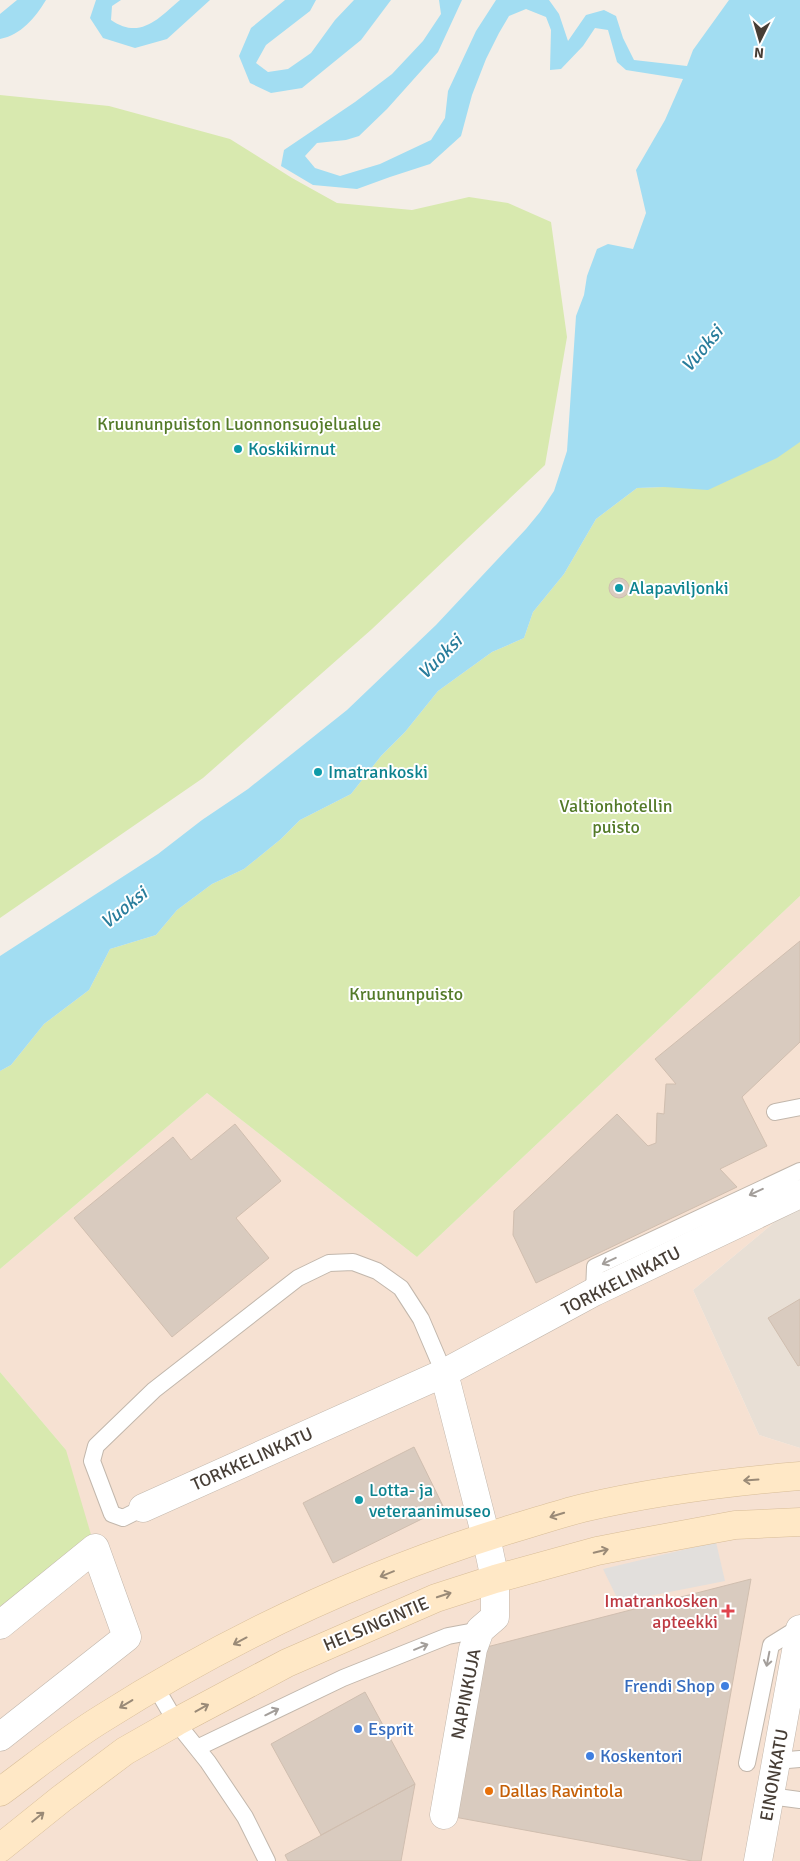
<svg xmlns="http://www.w3.org/2000/svg" width="800" height="1861" viewBox="0 0 800 1861" font-family="Signika,sans-serif">
<style>
.residential{fill:#e8dfd5}
.commercial{fill:#f6e1d2}
.green{fill:#d8e9af}
.parking{fill:#e2dfdc}
.water{fill:#a2ddf2}
.building{fill:#d9cbbf;stroke:#d0beaf}
.lines{fill:none;stroke-linecap:round;stroke-linejoin:round}
.lane-casing{stroke:#c2b7ac;stroke-width:18}
.street-casing{stroke:#c2b7ac;stroke-width:29}
.secondary-casing{stroke:#d8bd98;stroke-width:29}
.lane{stroke:#fff;stroke-width:16}
.street{stroke:#fff;stroke-width:28}
.secondary{stroke:#ffe8c6;stroke-width:28}
.oneway{stroke:#a39e9a}
.oneway2{stroke:#9a8a77}
.culture-dot{fill:#0f9aa8;stroke:#fff;stroke-width:2}
.health-dot{fill:#e0444e;stroke:#fff;stroke-width:2}
.shop-dot{fill:#3f7fe0;stroke:#fff;stroke-width:2}
.food-dot{fill:#e8710a;stroke:#fff;stroke-width:2}
.labels{text-anchor:middle;dominant-baseline:central;stroke-width:4;stroke-linejoin:round;paint-order:stroke}
.park-label{font-size:18px;fill:#537a28;stroke:#fff}
.culture-label{font-size:18px;fill:#0d838f;stroke:#fff;text-anchor:start}
.street-label{font-size:18px;fill:#473e36;stroke:#fff}
.health-label{font-size:18px;fill:#be3a42;stroke:#fff;text-anchor:end}
.shop-label{font-size:18px;fill:#366cbe;stroke:#fff;text-anchor:start}
.food-label{font-size:18px;fill:#c56008;stroke:#fff;text-anchor:start}
.water-label{font-size:19px;font-style:italic;fill:#297d9c;stroke:#fff}
</style>
<rect width="100%" height="100%" fill="#f4eee7"/>
<!-- residential -->
<path class="residential" d="M800 1201V1448L759 1435 693 1290Z"/>
<!-- commercial -->
<path class="commercial" d="M800 896V1201L693 1290 759 1435 800 1448V1861H0V1625L66 1450 0 1372V1269L207 1093 417 1257Z"/>
<!-- green -->
<path class="green" d="M0 95 109 106 230 139 292 178 337 203 412 210 469 197 508 203 551 222 567 337 545 465 372 629 203 778 0 918Z
M800 430V896L417 1257 207 1093 0 1269V1071L11 1065 44 1024 89 990 110 949 156 935 177 910 212 884 244 869 281 839 300 820 351 794 381 756 405 732 438 691 492 652 524 638 533 612 564 574 596 519 637 488 664 487Z
M0 1372 66 1450 95 1548 0 1625Z"/>
<!-- parking -->
<path class="parking" d="M716 1542 725 1581 619 1602 603 1569Z"/>
<!-- water -->
<path class="water" d="M17 0H46C35 18 21 35 0 39V14Z
M96 0H121L112 6 111 20C140 40 158 19 180 0H210L167 39 135 48 103 38 90 18Z
M285 0H316L310 11 266 45 256 63 268 72 288 69 311 53 335 20 354 0H391L361 40 302 88 271 93 250 83 239 56 251 28Z
M439 0H462L438 52 387 109 359 136 346 140 317 143 305 156 315 168 340 176 380 164 431 140 445 118 448 91 476 31 496 0H549L559 14 568 41 586 15 604 10 616 16 623 38 634 60 687 66 693 50 729 0H800V442L777 458 708 490 664 487 637 488 596 519 564 574 533 612 524 638 492 652 438 691 405 732 381 756 351 794 300 820 281 839 244 869 212 884 177 910 156 935 110 949 89 990 44 1024 11 1065 0 1071V956L158 854 202 820 248 789 347 710 436 625 526 529 540 512 554 491 567 451 576 316 584 295 587 276 597 249 608 244 633 249 646 213 636 170 665 120 683 79 626 70 617 62 608 30 595 28 583 46 561 69 550 70 551 30 546 17 526 9 509 16 499 33 486 59 472 95 461 136 430 164 390 177 357 189 313 185 281 166 284 150 355 102 392 74 423 41 441 14Z"/>
<!-- building -->
<path class="building" d="M609 588a10 10 0 1 1 20 0a10 10 0 1 1-20 0Z
M800 941V1042L742 1097 767 1146 720 1169 737 1187 536 1283 513 1235 514 1211 617 1114 648 1146 656 1143 657 1113 664 1114 666 1084H676L655 1059Z
M235 1124 281 1181 236 1218 269 1258 172 1337 74 1218 173 1137 191 1160Z
M800 1299V1365L798 1366 768 1318Z
M414 1447 444 1508 333 1563 303 1503Z
M751 1579 701 1861H692L449 1816 479 1649Z
M365 1692 415 1784 321 1835 271 1744Z
M415 1784 401 1861H288L285 1855Z"/>
<g class="lines">
<!-- lane casing -->
<g class="lane-casing">
<path id="lane" d="M775 1112 800 1107
M594 1292 595 1267 800 1171
M143 1508 123 1518 112 1514 92 1461 96 1446 154 1390 298 1278 329 1263 353 1262 377 1271 401 1288 421 1319 444 1373
M155 1686 176 1722 208 1762 245 1817 267 1861
M197 1748 343 1678 448 1636 480 1630
M776 1761 800 1759
M747 1763 771 1645 800 1627
M770 1796 800 1800"/>
</g>
<!-- street casing -->
<g class="street-casing">
<path id="street" d="M444 1373 486 1537 495 1579V1617L480 1630 473 1649 444 1815
M143 1508 444 1373 594 1292 800 1194
M0 1625 95 1548 127 1637 0 1737
M758 1861 800 1629"/>
</g>
<!-- secondary casing -->
<g class="secondary-casing">
<path id="secondary" d="M0 1792C34 1767 67 1740 103 1718 228 1639 366 1574 508 1530 533 1523 558 1514 583 1508 655 1491 727 1482 800 1476
M0 1848 61 1799 125 1751 176 1722 287 1663 436 1598 495 1579 597 1551 638 1543 735 1525 800 1522"/>
</g>
<!-- lane -->
<use href="#lane" class="lane"/>
<!-- street -->
<use href="#street" class="street"/>
<!-- secondary -->
<use href="#secondary" class="secondary"/>
</g>
<!-- one-way arrows -->
<defs><path id="oneway-shaft" d="M-6 0H5M1.5-3L5.5 0L1.5 3" fill="none" stroke-width="1.6" stroke-linecap="round" stroke-linejoin="round" transform="scale(1.25)"/></defs>
<g class="oneway">
<use href="#oneway-shaft" transform="translate(756 1192) rotate(155)"/>
<use href="#oneway-shaft" transform="translate(609 1261) rotate(155)"/>
<use href="#oneway-shaft" transform="translate(421 1647) rotate(-22)"/>
<use href="#oneway-shaft" transform="translate(768 1659) rotate(101)"/>
<use href="#oneway-shaft" transform="translate(272 1712) rotate(-26)"/>
</g>
<g class="oneway2">
<use href="#oneway-shaft" transform="translate(751 1480) rotate(176)"/>
<use href="#oneway-shaft" transform="translate(557 1515) rotate(163)"/>
<use href="#oneway-shaft" transform="translate(601 1551) rotate(-13)"/>
<use href="#oneway-shaft" transform="translate(387 1574) rotate(158)"/>
<use href="#oneway-shaft" transform="translate(444 1595) rotate(-18)"/>
<use href="#oneway-shaft" transform="translate(240 1641) rotate(152)"/>
<use href="#oneway-shaft" transform="translate(126 1704) rotate(149)"/>
<use href="#oneway-shaft" transform="translate(202 1708) rotate(-29)"/>
<use href="#oneway-shaft" transform="translate(38 1817) rotate(-39)"/>
</g>
<!-- markers -->
<g class="culture-dot">
<circle cx="238" cy="449" r="5"/>
<circle cx="619" cy="588" r="5"/>
<circle cx="318" cy="772" r="5"/>
<circle cx="359" cy="1500" r="5"/>
</g>
<path class="health-dot" d="M725.5 1603.5h5v5h5v5h-5v5h-5v-5h-5v-5h5z"/>
<g class="shop-dot">
<circle cx="725" cy="1686" r="5"/>
<circle cx="358" cy="1729" r="5"/>
<circle cx="590" cy="1756" r="5"/>
</g>
<circle class="food-dot" cx="489" cy="1791" r="5"/>
<g class="labels">
<!-- park labels -->
<g class="park-label">
<text x="239" y="424">Kruununpuiston Luonnonsuojelualue</text>
<text x="616" y="806">Valtionhotellin<tspan x="616" dy="21">puisto</tspan></text>
<text x="406" y="994">Kruununpuisto</text>
</g>
<!-- culture labels -->
<g class="culture-label">
<text x="248" y="449">Koskikirnut</text>
<text x="629" y="588">Alapaviljonki</text>
<text x="328" y="772">Imatrankoski</text>
<text x="369" y="1490">Lotta- ja<tspan x="369" dy="21">veteraanimuseo</tspan></text>
</g>
<!-- street labels -->
<g class="street-label">
<text transform="translate(621 1281) rotate(-27)">TORKKELINKATU</text>
<text transform="translate(252 1459) rotate(-24)">TORKKELINKATU</text>
<text transform="translate(376 1624) rotate(-23)">HELSINGINTIE</text>
<text transform="translate(466 1694) rotate(-79)">NAPINKUJA</text>
<text transform="translate(774 1775) rotate(-80)">EINONKATU</text>
</g>
<!-- health labels -->
<g class="health-label">
<text x="718" y="1601">Imatrankosken<tspan x="718" dy="21">apteekki</tspan></text>
</g>
<!-- shop labels -->
<g class="shop-label">
<text x="715" y="1686" text-anchor="end">Frendi Shop</text>
<text x="368" y="1729">Esprit</text>
<text x="600" y="1756">Koskentori</text>
</g>
<!-- food labels -->
<g class="food-label">
<text x="499" y="1791">Dallas Ravintola</text>
</g>
<!-- water labels -->
<g class="water-label">
<text transform="translate(702 349) rotate(-50)">Vuoksi</text>
<text transform="translate(440 657) rotate(-45)">Vuoksi</text>
<text transform="translate(124 908) rotate(-39)">Vuoksi</text>
</g>
</g>
<!-- north arrow -->
<g transform="translate(760 40) rotate(185)" stroke="#ffffff" stroke-width="4" paint-order="stroke">
<path d="M0-4L9 19L0 12L-9 19Z" fill="#473e36"/>
<text y="-8" font-size="14" font-weight="bold" text-anchor="middle" fill="#473e36">N</text>
</g>
</svg>
